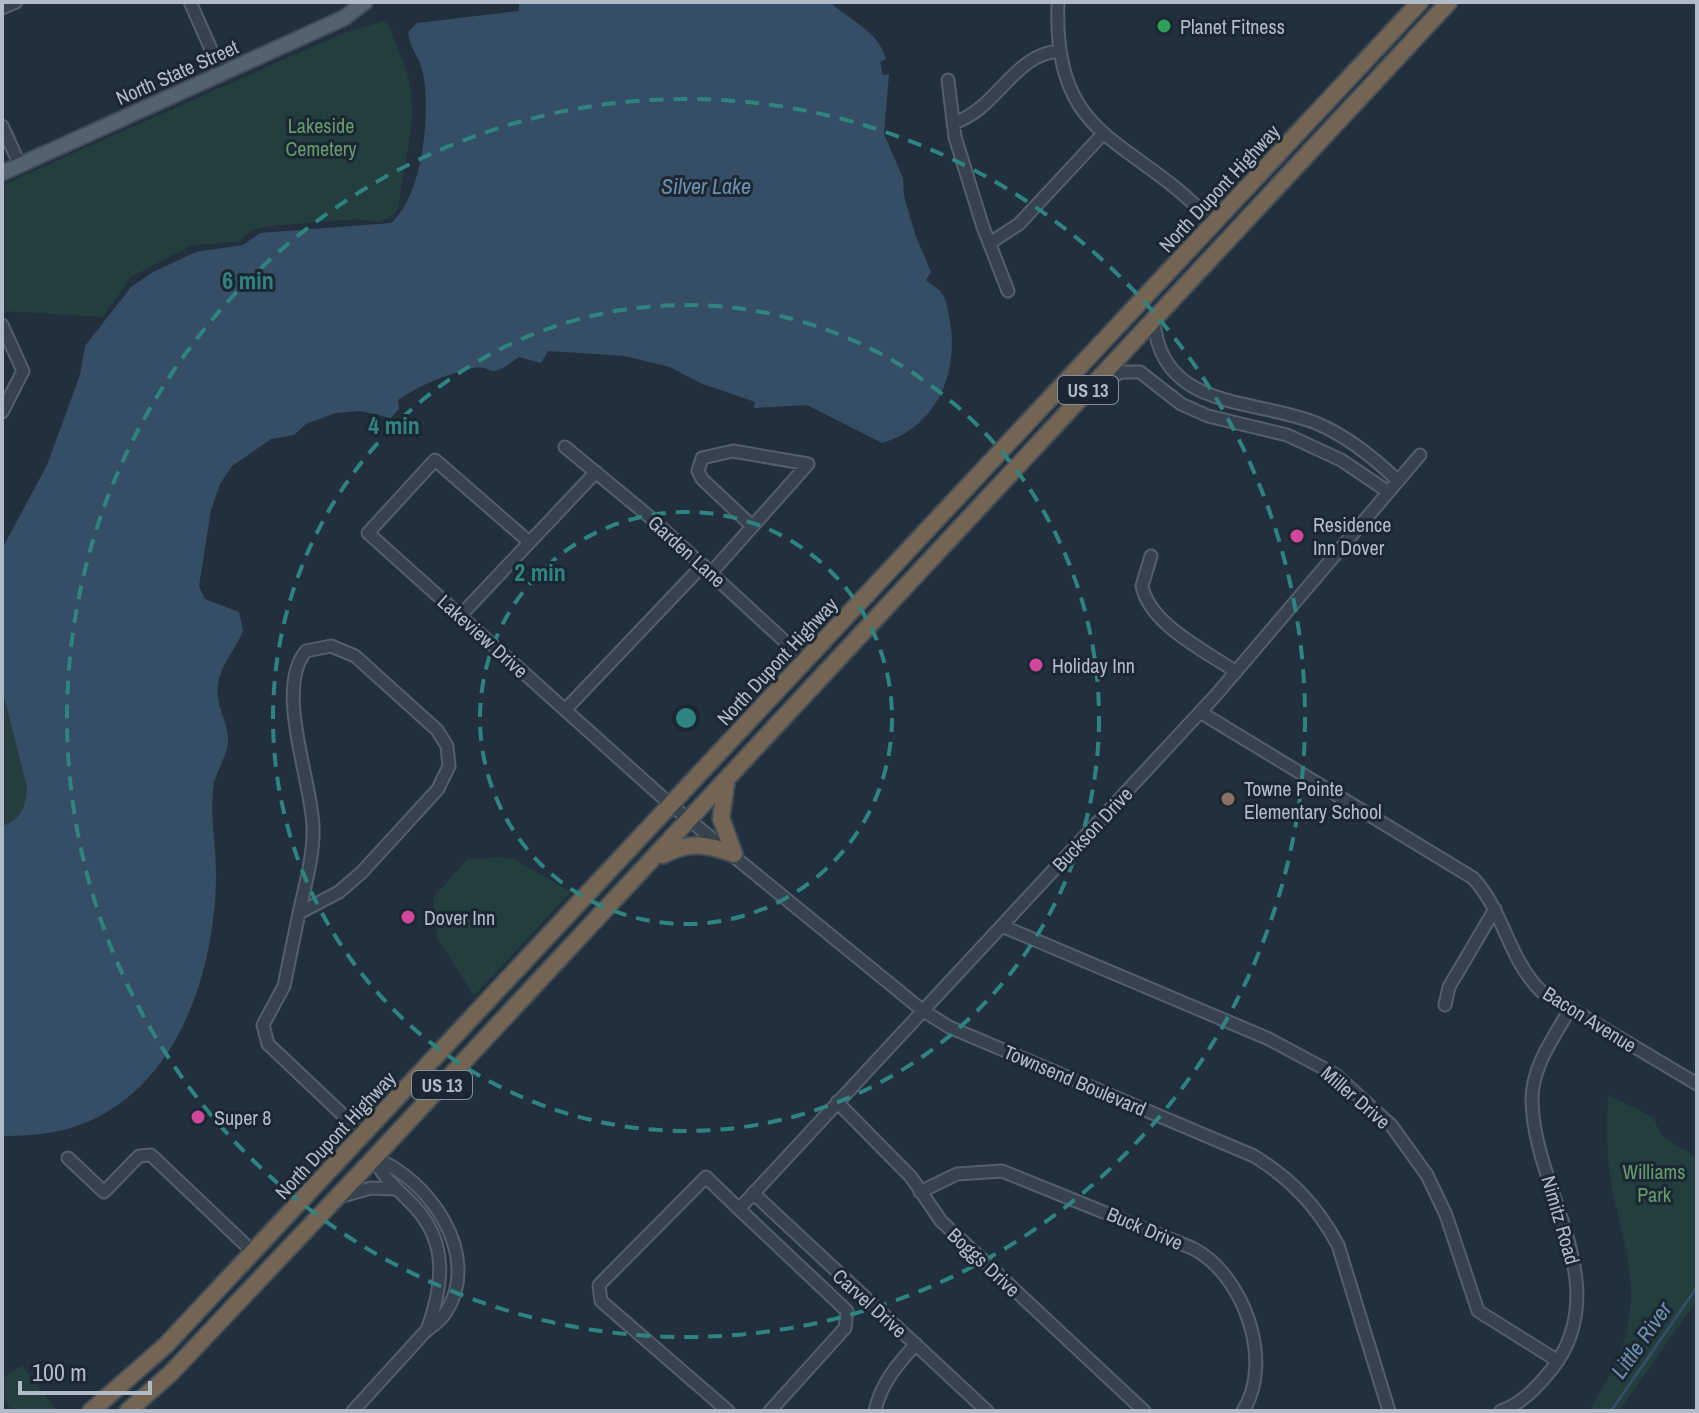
<svg xmlns="http://www.w3.org/2000/svg" width="1699" height="1413" viewBox="0 0 1699 1413" font-family="'Archivo Narrow',sans-serif">
<style>
.green{fill:#243d3e}
.water{fill:#354d65}
.lines{fill:none;stroke-linecap:round;stroke-linejoin:round}
.stream{stroke:#354d65;stroke-width:3}
.minor-casing{stroke:#545f6b;stroke-width:15}
.major-casing{stroke:#3f4b56;stroke-width:18}
.highway-casing{stroke:#414c58;stroke-width:20}
.minor{stroke:#36424d;stroke-width:11}
.major{stroke:#54616e;stroke-width:14}
.highway{stroke:#746453;stroke-width:16}
.ring{fill:none;stroke:#308480;stroke-width:4;stroke-dasharray:14 10}
.leisure-dot{fill:#2e9e5b;stroke:#1b2732;stroke-width:3}
.hotel-dot{fill:#d1479c;stroke:#1b2732;stroke-width:3}
.education-dot{fill:#8d6e63;stroke:#1b2732;stroke-width:3}
.labels{text-anchor:middle;dominant-baseline:central;stroke-width:6;stroke-linejoin:round;paint-order:stroke}
.shield{fill:#1b2732;stroke:#858f9c;stroke-width:2}
.shield-label{font-size:18px;font-weight:bold;fill:#b2bcc9}
.poi-label{font-size:20px;fill:#b2bcc9;stroke:#1b2732;text-anchor:start}
.street-label{font-size:20px;fill:#b2bcc9;stroke:#1b2732}
.park-label{font-size:20px;fill:#689b70;stroke:#1b2732}
.water-label{font-size:22px;font-style:italic;fill:#7090ad;stroke:#1b2732}
.centre{fill:#308480;stroke:#1b2732;stroke-width:4}
.ring-label{font-size:24px;text-anchor:middle;font-weight:bold;fill:#308480;stroke:#1b2732;stroke-width:6;stroke-linejoin:round;paint-order:stroke}
</style>
<rect width="100%" height="100%" fill="#22303d"/>
<!-- green -->
<path class="green" d="M384 21C395 29 392 36 397 47 426 107 405 143 399 205L395 213 381 222 358 219 268 226 252 230 240 241 190 246 131 277 103 317 2 311V185L341 34Z
M2 689 27 788C26 806 21 820 2 826Z
M505 857 516 860 571 892 474 996 437 938 433 898 467 859Z
M1608 1095 1653 1117 1661 1135 1697 1158V1300L1619 1411H1589C1608 1379 1627 1347 1630 1309 1634 1270 1621 1230 1613 1193 1606 1160 1607 1128 1608 1095Z
M22 1365 56 1410 12 1411 2 1395V1379Z"/>
<!-- water -->
<path class="water" d="M519 2H830C850 21 878 30 886 59L880 62 883 75 889 74 884 134 903 178 904 196 915 234 931 272 926 280C930 284 938 288 941 292 948 301 949 317 951 328 957 378 934 428 882 443L807 405 754 408 755 402 700 383 670 367 625 356 548 351 541 363 519 357C483 384 497 362 468 369 444 375 419 386 398 400L399 409 391 418 361 411 336 413 306 424 294 435 271 439 232 466 220 484 211 510 199 586 205 599 239 612 243 630C236 650 221 663 218 685 215 704 227 719 228 738 229 756 214 772 213 790 210 820 217 851 216 881 214 969 181 1076 96 1118 66 1133 35 1136 2 1136V826C21 820 26 806 27 788L2 689V549L47 465 80 375 85 346 131 287 153 272 196 252 243 245 260 233 391 223C423 196 431 112 423 73 420 58 411 52 408 32L417 23 519 11Z"/>
<g class="lines">
<!-- stream -->
<path class="stream" d="M1611 1411 1697 1287"/>
<!-- minor casing -->
<g class="minor-casing">
<path id="minor" d="M190 2 222 74
M1058 2C1052 146 1136 136 1212 223
M2 8 16 2
M948 80 955 137 983 227 1008 291
M953 123C997 110 1014 53 1060 51
M2 126 20 165
M990 243 1019 224 1102 135
M1154 321C1161 410 1252 398 1316 423 1347 436 1372 456 1396 479
M2 325 23 371 2 412
M1100 382 1122 372H1140L1181 404 1208 416 1287 435 1341 460 1387 491
M565 447 651 518 805 660
M752 526 702 479 698 471 702 458 733 451 808 464
M528 541 435 460 368 533 671 805 922 1010 949 1027 1254 1156C1291 1179 1317 1206 1338 1245L1389 1411
M1151 556 1142 586C1150 625 1206 651 1236 672
M711 573 808 464
M460 616 596 472
M331 646 355 656 437 730 447 746 449 766 438 789 362 872 339 892 299 913C305 885 314 856 313 827 312 781 274 689 306 651Z
M565 710 703 565
M1200 712 1473 878C1504 911 1508 959 1541 991L1697 1084
M299 913 284 986 263 1025 268 1044 362 1133
M1002 926 1269 1039 1336 1075 1391 1125 1427 1175 1446 1215 1478 1311 1558 1361
M1445 1005 1449 987 1495 909
M837 1102 911 1177 941 1221 1144 1411
M68 1158 104 1192 139 1156 151 1155 253 1252
M374 1158C384 1180 398 1189 414 1206 449 1243 443 1286 427 1330
M920 1192 957 1174 1002 1171 1192 1248C1243 1273 1275 1361 1243 1411
M753 1193 987 1411
M339 1197 371 1188 395 1189
M739 1209 847 1311 845 1328 770 1411
M353 1411C377 1385 400 1359 424 1333 431 1326 441 1321 446 1312 483 1255 428 1178 374 1158
M728 1411 601 1301 599 1285 706 1177 739 1209 1216 695 1420 455
M875 1411C881 1383 897 1365 916 1344
M1501 1411C1523 1403 1537 1387 1552 1369 1618 1284 1532 1189 1532 1098 1533 1065 1554 1037 1570 1009"/>
</g>
<!-- major casing -->
<g class="major-casing">
<path id="major" d="M2 173 344 18 365 2"/>
</g>
<!-- highway casing -->
<g class="highway-casing">
<path id="highway" d="M726 784 721 818 734 854
M663 855C689 841 707 844 734 854
M91 1411 166 1345 1420 2
M128 1411 171 1373 374 1158 1449 2"/>
</g>
<!-- minor -->
<use href="#minor" class="minor"/>
<!-- major -->
<use href="#major" class="major"/>
<!-- highway -->
<use href="#highway" class="highway"/>
</g>
<!-- distance rings -->
<g class="ring">
<circle cx="686" cy="718" r="206"/>
<circle cx="686" cy="718" r="413"/>
<circle cx="686" cy="718" r="619"/>
</g>
<!-- markers -->
<circle class="leisure-dot" cx="1164" cy="26" r="8"/>
<g class="hotel-dot">
<circle cx="1297" cy="536" r="8"/>
<circle cx="1036" cy="665" r="8"/>
<circle cx="408" cy="917" r="8"/>
<circle cx="198" cy="1117" r="8"/>
</g>
<circle class="education-dot" cx="1228" cy="799" r="8"/>
<g class="labels">
<!-- shield labels -->
<g class="shield">
<rect x="1058" y="376" width="60" height="28" rx="6"/>
<rect x="412" y="1071" width="60" height="28" rx="6"/>
</g>
<g class="shield-label">
<text x="1088" y="390">US 13</text>
<text x="442" y="1085">US 13</text>
</g>
<!-- poi labels -->
<g class="poi-label">
<text x="1180" y="26">Planet Fitness</text>
<text x="1313" y="524">Residence<tspan x="1313" dy="23">Inn Dover</tspan></text>
<text x="1052" y="665">Holiday Inn</text>
<text x="1244" y="788">Towne Pointe<tspan x="1244" dy="23">Elementary School</tspan></text>
<text x="424" y="917">Dover Inn</text>
<text x="214" y="1117">Super 8</text>
</g>
<!-- street labels -->
<g class="street-label">
<text transform="translate(177 72) rotate(-24)">North State Street</text>
<text transform="translate(1219 188) rotate(-47)">North Dupont Highway</text>
<text transform="translate(687 551) rotate(42)">Garden Lane</text>
<text transform="translate(483 636) rotate(42)">Lakeview Drive</text>
<text transform="translate(777 661) rotate(-47)">North Dupont Highway</text>
<text transform="translate(1092 829) rotate(-47)">Buckson Drive</text>
<text transform="translate(1590 1019) rotate(32)">Bacon Avenue</text>
<text transform="translate(1075 1080) rotate(23)">Townsend Boulevard</text>
<text transform="translate(1356 1097) rotate(41)">Miller Drive</text>
<text transform="translate(335 1135) rotate(-47)">North Dupont Highway</text>
<text transform="translate(1561 1220) rotate(74)">Nimitz Road</text>
<text transform="translate(1145 1228) rotate(23)">Buck Drive</text>
<text transform="translate(984 1262) rotate(43)">Boggs Drive</text>
<text transform="translate(870 1303) rotate(42)">Carvel Drive</text>
</g>
<!-- park labels -->
<g class="park-label">
<text x="321" y="125">Lakeside<tspan x="321" dy="23">Cemetery</tspan></text>
<text x="1654" y="1171">Williams<tspan x="1654" dy="23">Park</tspan></text>
</g>
<!-- water labels -->
<g class="water-label">
<text x="706" y="186">Silver Lake</text>
<text transform="translate(1641 1340) rotate(-55)">Little River</text>
</g>
</g>
<circle cx="686" cy="718" r="12" class="centre"/>
<g class="ring-label">
<text x="248" y="289">6 min</text>
<text x="394" y="434">4 min</text>
<text x="540" y="581">2 min</text>
</g>
<!-- border -->
<rect width="1699" height="1413" fill="none" stroke="#b2bcc9" stroke-width="8"/>
<!-- scale -->
<path d="M20 1381v12h130v-12" fill="none" stroke="#b2bcc9" stroke-width="4"/>
<text x="32" y="1381" font-size="24" fill="#b2bcc9" stroke="#1b2732" stroke-width="6" paint-order="stroke">100 m</text>
</svg>
